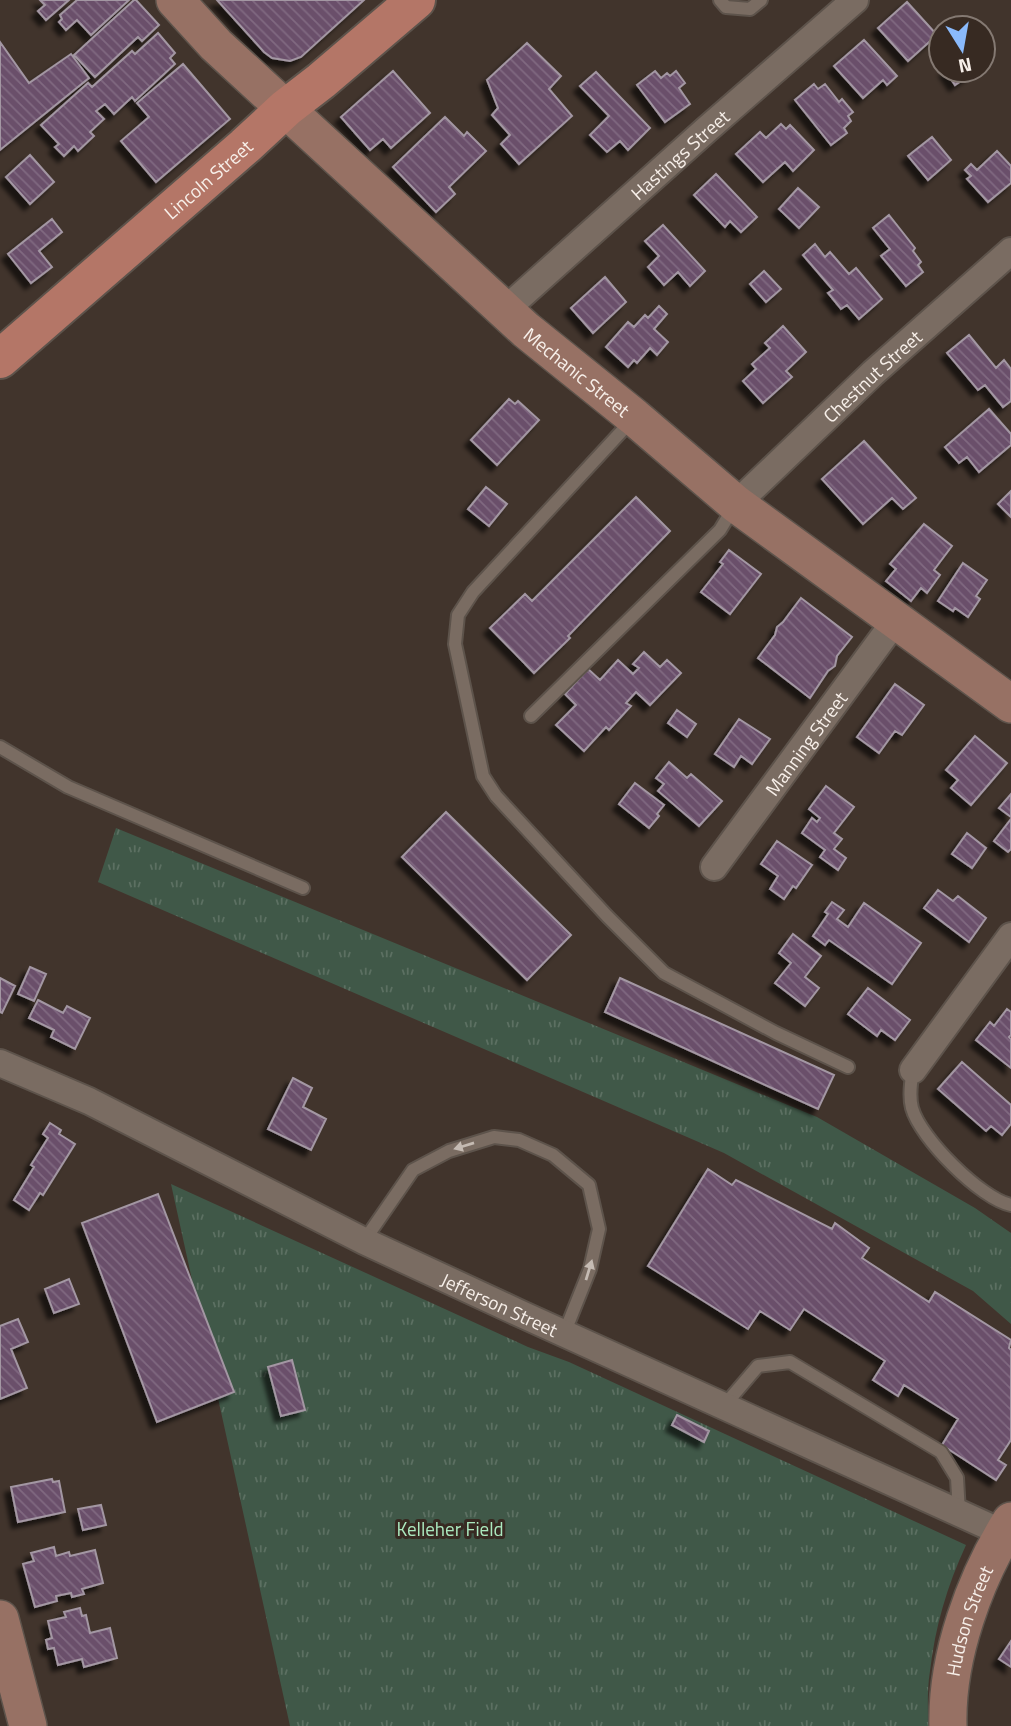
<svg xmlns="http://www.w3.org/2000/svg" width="1011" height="1726" viewBox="0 0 1011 1726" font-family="'Titillium Web',sans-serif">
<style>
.park{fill:url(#park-tufts)}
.building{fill:url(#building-back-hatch);stroke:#a397a3;stroke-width:2;filter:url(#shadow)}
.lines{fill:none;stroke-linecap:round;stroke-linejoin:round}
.lane-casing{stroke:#5d534b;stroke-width:16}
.street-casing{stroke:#5d534b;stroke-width:30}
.secondary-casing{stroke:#5d534b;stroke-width:40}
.primary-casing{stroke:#5d534b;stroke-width:42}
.lane{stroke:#7a6c62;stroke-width:12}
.street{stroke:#7a6c62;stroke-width:26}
.secondary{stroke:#977164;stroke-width:37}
.primary{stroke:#b47667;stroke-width:38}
.oneway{fill:#c5bbb3}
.labels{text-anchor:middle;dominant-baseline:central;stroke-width:6;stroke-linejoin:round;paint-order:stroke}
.street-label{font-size:19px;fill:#f7efe9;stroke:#372a22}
.park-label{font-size:19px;fill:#abe9bf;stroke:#372a22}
</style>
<defs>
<pattern id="park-tufts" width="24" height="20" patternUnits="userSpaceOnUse" patternTransform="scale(1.75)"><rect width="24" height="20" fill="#405848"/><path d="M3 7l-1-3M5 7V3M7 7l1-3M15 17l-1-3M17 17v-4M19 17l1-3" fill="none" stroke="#5c7062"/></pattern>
<pattern id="building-back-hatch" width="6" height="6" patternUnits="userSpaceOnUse" patternTransform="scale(1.75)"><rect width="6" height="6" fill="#6a4f6b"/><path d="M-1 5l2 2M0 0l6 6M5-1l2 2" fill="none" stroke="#806980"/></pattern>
<filter id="shadow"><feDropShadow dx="-6" dy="6" stdDeviation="2" flood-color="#0009"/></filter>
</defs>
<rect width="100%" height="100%" fill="#41342c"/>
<!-- park -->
<path class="park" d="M116 828 817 1117 975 1208 1011 1233V1324L973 1291 724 1153 98 882Z
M171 1184 528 1347 569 1362 966 1545C947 1586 935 1627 930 1671 927 1689 928 1708 928 1726H290Z"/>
<!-- building -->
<path class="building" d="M40 0H69L46 20 38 11 45 5Z
M77 0H129L91 35 77 20 66 30 59 22 62 19 60 15Z
M134 0H136L159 25 142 41 138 37 95 77 74 55Z
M217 0H364L301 57 290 61 272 58 264 52Z
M907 2 937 35 908 61 878 28Z
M158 33 175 53 170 58 175 64 135 101 132 97 114 114 105 104 96 111 104 119 90 132 94 136 78 151 74 146 64 156 55 147 59 144 41 125 88 83 92 87 132 51 135 54Z
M864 40 897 76 887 85 883 80 863 98 834 66Z
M0 42 29 83 71 54 89 78 0 150Z
M527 43 561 76 549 89 572 116 519 164 501 144 510 135 492 115 498 108 487 80Z
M183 64 230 119 156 182 121 141 149 117 137 103Z
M945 70H977L955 85Z
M393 71 430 113 391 148 383 139 370 150 341 117Z
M655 71 661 78 667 73 670 76 676 71 685 83 679 88 690 104 665 122 637 85Z
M596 72 650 128 628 150 620 141 607 152 590 135 609 116 580 86Z
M814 84 818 89 825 84 839 102 842 99 853 112 848 116 851 121 844 128 847 133 831 145 795 100Z
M445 117 464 136 467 132 486 151 449 187 455 194 436 212 393 167Z
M781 124 786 129 790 125 814 150 793 171 785 162 763 182 736 154 760 132 766 138Z
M932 137 951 160 928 180 908 156Z
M997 151 1011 166V183L988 202 967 179 971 176 965 170 971 164 977 170Z
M30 155 54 182 30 204 6 177Z
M716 174 757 217 741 232 730 221 725 227 694 195Z
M798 188 819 207 799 228 779 209Z
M889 215 915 248 913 251 921 262 918 265 923 272 906 286 881 256 890 249 873 228Z
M52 219 62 232 39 251 52 267 31 283 8 254Z
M663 225 705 271 690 286 678 272 664 285 648 267 659 256 645 241Z
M815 244 825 257 830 252 849 274 856 268 882 299 859 319 847 305 841 309 828 293 833 290 803 255Z
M764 271 781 289 766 302 750 284Z
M605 277 626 302 593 333 571 308Z
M659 306 667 314 654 329 668 342 657 355 650 348 637 363 634 360 628 367 606 347 628 322 634 327 645 315 648 318Z
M783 326 806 352 786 371 792 377 763 403 743 381 756 369 752 364 770 348 765 343Z
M969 335 996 368 1004 360 1011 369V401L1003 407 985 385 978 390 947 353Z
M509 399 515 404 518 401 539 420 497 465 471 440Z
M989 409 1011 434V445L979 472 967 457 959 463 945 447Z
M864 441 916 498 903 509 892 498 863 524 822 479Z
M486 487 507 504 489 526 468 509Z
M1011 491V517L998 504Z
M636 497 670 531 568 636 570 638 534 673 490 628 525 594 532 601Z
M924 524 952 546 934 570 940 575 927 593 921 588 911 601 886 581 896 569 890 564Z
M729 550 761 574 730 614 701 592 723 564 720 562Z
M963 563 987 580 976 596 980 599 968 617 955 608 953 611 938 601Z
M801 598 852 637 837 656 835 666 828 671 810 698 758 658 775 635 777 627 783 622Z
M644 652 660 667 667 660 681 673 650 705 636 692 626 703 631 706 609 730 606 727 584 751 556 725 576 705 565 694 588 669 600 680 618 660 633 674 639 668 633 664Z
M895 684 924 705 902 735 895 731 879 753 857 737Z
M677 710 696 724 687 737 668 723Z
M739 719 770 739 752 764 741 756 734 767 715 754Z
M975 736 1007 763 971 805 951 788 958 780 946 770Z
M669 762 687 778 691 774 722 801 699 826 658 791 664 784 656 778Z
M635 783 664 805 657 814 659 816 649 828 619 804Z
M826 786 854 807 834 833 842 839 834 849 846 858 838 870 820 857 825 850 802 833 812 818 817 822 820 818 809 809Z
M1011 794V817L999 808Z
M446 812 571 935 527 980 402 857Z
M1011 819V849L1008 852 994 841Z
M967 833 986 848 972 868 952 854Z
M777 841 812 865 796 888 793 886 784 899 770 889 778 876 761 864Z
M938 890 953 901 958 896 986 918 969 942 924 908Z
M832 902 844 910 837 919 848 927 864 903 921 943 892 984 829 940 825 945 813 936 828 914 825 912Z
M793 934 821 956 805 977 819 988 805 1006 775 983 791 963 779 953Z
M30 967 46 974 34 1001 18 994Z
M0 978 15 986 2 1013 0 1012Z
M620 978 834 1075 818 1109 605 1012Z
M868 988 910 1020 895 1040 881 1030 877 1036 848 1014Z
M38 1000 63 1013 67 1006 90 1018 75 1049 51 1037 54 1030 29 1018Z
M1007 1009 1011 1012V1035L1009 1037 1011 1039V1068L976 1040 990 1022 994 1026Z
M962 1062 1011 1105V1124L1002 1135 991 1126 986 1131 938 1089Z
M293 1078 312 1088 303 1107 326 1119 311 1150 268 1129Z
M50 1123 61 1130 59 1134 75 1144 43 1195 40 1193 29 1210 14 1200 34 1167 31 1165 48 1138 43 1134Z
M708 1169 732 1185 736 1180 832 1229 835 1223 869 1248 862 1258 929 1302 935 1292 1011 1340 1009 1348 1011 1350V1440L998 1460 1006 1465 996 1480 942 1445 958 1419 904 1385 898 1396 873 1380 885 1361 804 1309 790 1330 760 1311 748 1329 648 1266Z
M158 1194 234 1392 157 1422 82 1223Z
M69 1279 79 1304 54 1313 45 1289Z
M18 1319 28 1342 11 1349 27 1388 0 1399V1326Z
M292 1360 305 1410 281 1416 268 1367Z
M677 1415 709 1431 704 1442 672 1425Z
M52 1479 53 1482 59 1481 65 1512 18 1522 11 1487Z
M101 1505 106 1525 83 1530 78 1509Z
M54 1547 56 1556 69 1552 70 1556 95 1550 103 1583 82 1589 84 1594 72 1597 71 1593 56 1596 57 1601 35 1607 23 1564 34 1561 31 1553Z
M80 1608 82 1616 86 1615 90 1633 110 1628 117 1658 84 1667 82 1659 58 1665 54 1648 48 1649 46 1640 52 1638 48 1621 66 1617 64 1612Z
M1011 1641V1667L999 1659Z"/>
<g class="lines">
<!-- lane casing -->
<g class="lane-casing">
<path id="lane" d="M720 0 726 7 750 9 761 0
M632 420 473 592 458 615 455 644 483 776 496 796 607 916 664 973 776 1033 848 1067
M531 716 720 530 734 507
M0 747 68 787 303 888
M913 1070C911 1081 909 1097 912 1108 920 1138 981 1199 1011 1205
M364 1241 413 1170 449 1151 494 1137 519 1140 553 1155 589 1185 599 1229 590 1269 564 1334
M723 1407 758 1366 790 1362 941 1452 957 1478 959 1513"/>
</g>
<!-- street casing -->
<g class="street-casing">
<g id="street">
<path id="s1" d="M505 310 706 130 855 0"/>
<path id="s2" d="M736 504 873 373 1011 251"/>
<path id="s3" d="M714 867 896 620"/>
<path id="s4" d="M0 1063 89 1101 364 1241 519 1313 1003 1533"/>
<path d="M913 1070 1011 936"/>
</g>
</g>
<!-- secondary casing -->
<g class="secondary-casing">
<g id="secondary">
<path id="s5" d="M175 0 216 45 526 330 634 417 736 504 1011 704"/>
<path d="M0 1619 28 1726"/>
<path id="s6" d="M948 1726C946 1657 975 1578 1011 1521"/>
</g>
</g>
<!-- primary casing -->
<g class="primary-casing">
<g id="primary">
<path id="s7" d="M0 359 245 146 286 108 321 81 416 0"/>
</g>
</g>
<!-- lane -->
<use href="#lane" class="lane"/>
<!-- street -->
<use href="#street" class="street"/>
<!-- secondary -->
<use href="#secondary" class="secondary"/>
<!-- primary -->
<use href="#primary" class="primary"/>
</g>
<!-- one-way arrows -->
<defs><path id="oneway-solid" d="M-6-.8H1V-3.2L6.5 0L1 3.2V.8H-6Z" transform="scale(1.75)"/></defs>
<g class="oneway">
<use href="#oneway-solid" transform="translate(464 1146) rotate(163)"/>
<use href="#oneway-solid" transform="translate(589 1270) rotate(-73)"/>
</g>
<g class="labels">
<!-- street labels -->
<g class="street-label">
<text stroke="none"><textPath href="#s1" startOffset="234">Hastings Street</textPath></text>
<text stroke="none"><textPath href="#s7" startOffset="275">Lincoln Street</textPath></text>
<text stroke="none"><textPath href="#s5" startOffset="548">Mechanic Street</textPath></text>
<text stroke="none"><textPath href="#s2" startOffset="187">Chestnut Street</textPath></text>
<text stroke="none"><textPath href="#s3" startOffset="154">Manning Street</textPath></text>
<text stroke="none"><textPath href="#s4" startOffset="555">Jefferson Street</textPath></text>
<text stroke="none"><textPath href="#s6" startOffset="108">Hudson Street</textPath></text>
</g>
<!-- park labels -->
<g class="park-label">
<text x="450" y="1528">Kelleher Field</text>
</g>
</g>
<!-- north arrow -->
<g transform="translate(962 49) rotate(169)"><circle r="33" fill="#372a22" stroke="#847972" stroke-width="2"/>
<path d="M0-5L12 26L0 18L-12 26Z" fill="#8abafc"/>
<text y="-10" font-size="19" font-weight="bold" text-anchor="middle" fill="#f7efe9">N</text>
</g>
</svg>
